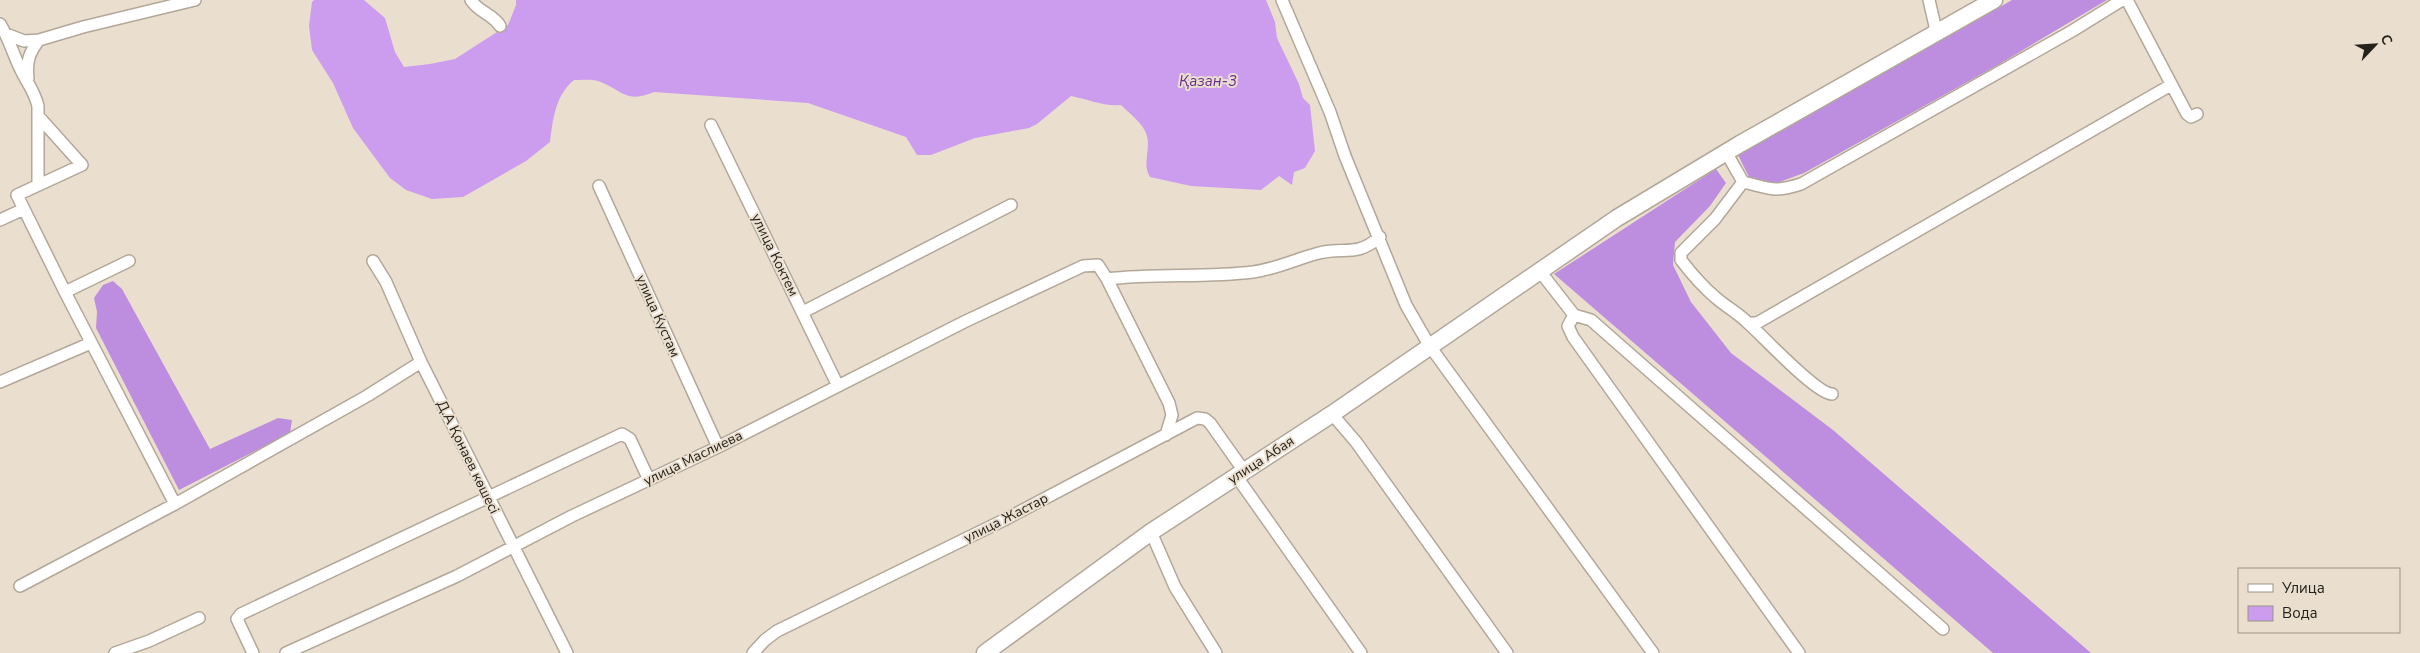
<svg xmlns="http://www.w3.org/2000/svg" width="2420" height="653" viewBox="0 0 2420 653" font-family="'Nunito Sans',sans-serif">
<style>
.forest{fill:#bd8edf}
.water{fill:#cc9cef}
.lines{fill:none;stroke-linecap:round;stroke-linejoin:round}
.street-casing{stroke:#b2a799;stroke-width:14}
.secondary-casing{stroke:#b2a799;stroke-width:19}
.street{stroke:#fff;stroke-width:11}
.secondary{stroke:#fff;stroke-width:16}
.labels{text-anchor:middle;dominant-baseline:central;stroke-width:4;stroke-linejoin:round;paint-order:stroke}
.street-label{font-size:14px;fill:#25211b;stroke:#eadfcf}
.water-label{font-size:15px;font-style:italic;fill:#6a2f8e;stroke:#eadfcf}
</style>
<rect width="100%" height="100%" fill="#eadfcf"/>
<!-- forest -->
<path class="forest" d="M2012 0H2107L1996 66 1804 173 1774 184 1750 179 1738 155Z
M1716 169 1726 183 1710 206 1675 242 1673 265 1691 302 1731 353 1833 430 2091 653H1993L1554 274Z
M113 281 122 289 210 449 278 418 292 420 290 433 179 490 96 328 97 312 94 298 103 285Z"/>
<!-- water -->
<path class="water" d="M314 0H364L385 18 395 52 404 67 430 64 455 59 508 25 516 5V0H1266L1275 22 1277 38 1299 84 1303 98 1310 105 1315 151 1305 168 1294 172 1292 185 1279 176 1261 190 1191 186 1150 177C1141 163 1153 146 1145 131 1141 122 1128 112 1121 105 1105 107 1087 99 1071 96L1037 124 1029 128 975 138 931 155H917L906 137 808 103 654 92C625 104 623 90 598 81 592 79 581 80 574 80 555 96 553 119 550 142L526 161 463 197 432 199 406 190 390 178 353 128 333 83 312 50 309 26 312 2Z"/>
<g class="lines">
<!-- street casing -->
<g class="street-casing">
<path id="street" d="M471 0C478 12 493 14 500 26
M1282 0 1330 112 1345 156 1406 305 1429 345 1653 653
M1929 0 1935 26 1934 35
M2127 0 2187 114 2191 117 2197 114
M0 24C10 40 14 58 23 74 29 85 35 93 38 106V185
M6 34 24 41 39 40 83 27 195 0
M28 78C26 62 29 53 39 40
M39 117 82 165 17 195 65 292 175 504 367 396 421 362
M711 125 838 386
M1726 152 1743 182C1770 188 1773 193 1801 184L2072 31 2122 0
M1743 182 1715 219 1681 253V260C1691 273 1702 286 1715 297 1725 306 1738 313 1748 323 1762 335 1816 394 1832 394
M599 186 718 447
M0 220 24 209
M373 261 386 282 421 362 567 653
M1539 270 1574 315
M1107 279C1156 273 1205 278 1253 272 1276 269 1296 259 1319 253 1345 246 1355 258 1380 237
M65 292 129 261
M803 312 1011 205
M1749 323H1757L2171 85
M0 382 91 343
M1332 414 1356 442 1507 653
M1237 477 1361 653
M1151 532 1175 587 1216 653
M20 586 175 504
M115 653 149 641 199 618
M253 653 237 619 241 614 622 434 630 439 649 480
M286 653 457 576 572 516 718 447 964 322 1083 266 1098 265 1107 279 1169 403 1172 415 1166 435
M753 653 765 640 777 631 1004 520 1197 418 1205 419 1210 423 1244 471
M1799 653 1573 337 1568 326 1574 315 1591 320 1943 629"/>
</g>
<!-- secondary casing -->
<g class="secondary-casing">
<path id="secondary" d="M985 653 1151 532 1332 414 1617 218 1740 144 1994 0"/>
</g>
<!-- street -->
<use href="#street" class="street"/>
<!-- secondary -->
<use href="#secondary" class="secondary"/>
</g>
<g class="labels">
<!-- street labels -->
<g class="street-label">
<text transform="translate(775 255) rotate(64)">улица Коктем</text>
<text transform="translate(658 316) rotate(66)">улица Кустам</text>
<text transform="translate(468 457) rotate(64)">Д.А Қонаев көшесі</text>
<text transform="translate(693 458) rotate(-26)">улица Маслиева</text>
<text transform="translate(1261 460) rotate(-33)">улица Абая</text>
<text transform="translate(1006 518) rotate(-27)">улица Жастар</text>
</g>
<!-- water labels -->
<g class="water-label">
<text x="1208" y="81">Қазан-3</text>
</g>
</g>
<!-- legend -->
<rect x="2238" y="568" width="162" height="65" fill="#eadfcf" stroke="#9b9387"/>
<rect x="2248" y="584" width="25" height="8" fill="#ffffff" stroke="#9b9387"/>
<text x="2282" y="593" font-size="15" fill="#25211b">Улица</text>
<rect x="2248" y="606" width="25" height="15" fill="#cc9cef" stroke="#9b9387"/>
<text x="2282" y="618" font-size="15" fill="#25211b">Вода</text>
<!-- north arrow -->
<g transform="translate(2375 45) rotate(65)" stroke="#eadfcf" stroke-width="4" paint-order="stroke">
<path d="M0-4L9 19L0 12L-9 19Z" fill="#25211b"/>
<text y="-8" font-size="14" font-weight="bold" text-anchor="middle" fill="#25211b">С</text>
</g>
</svg>
